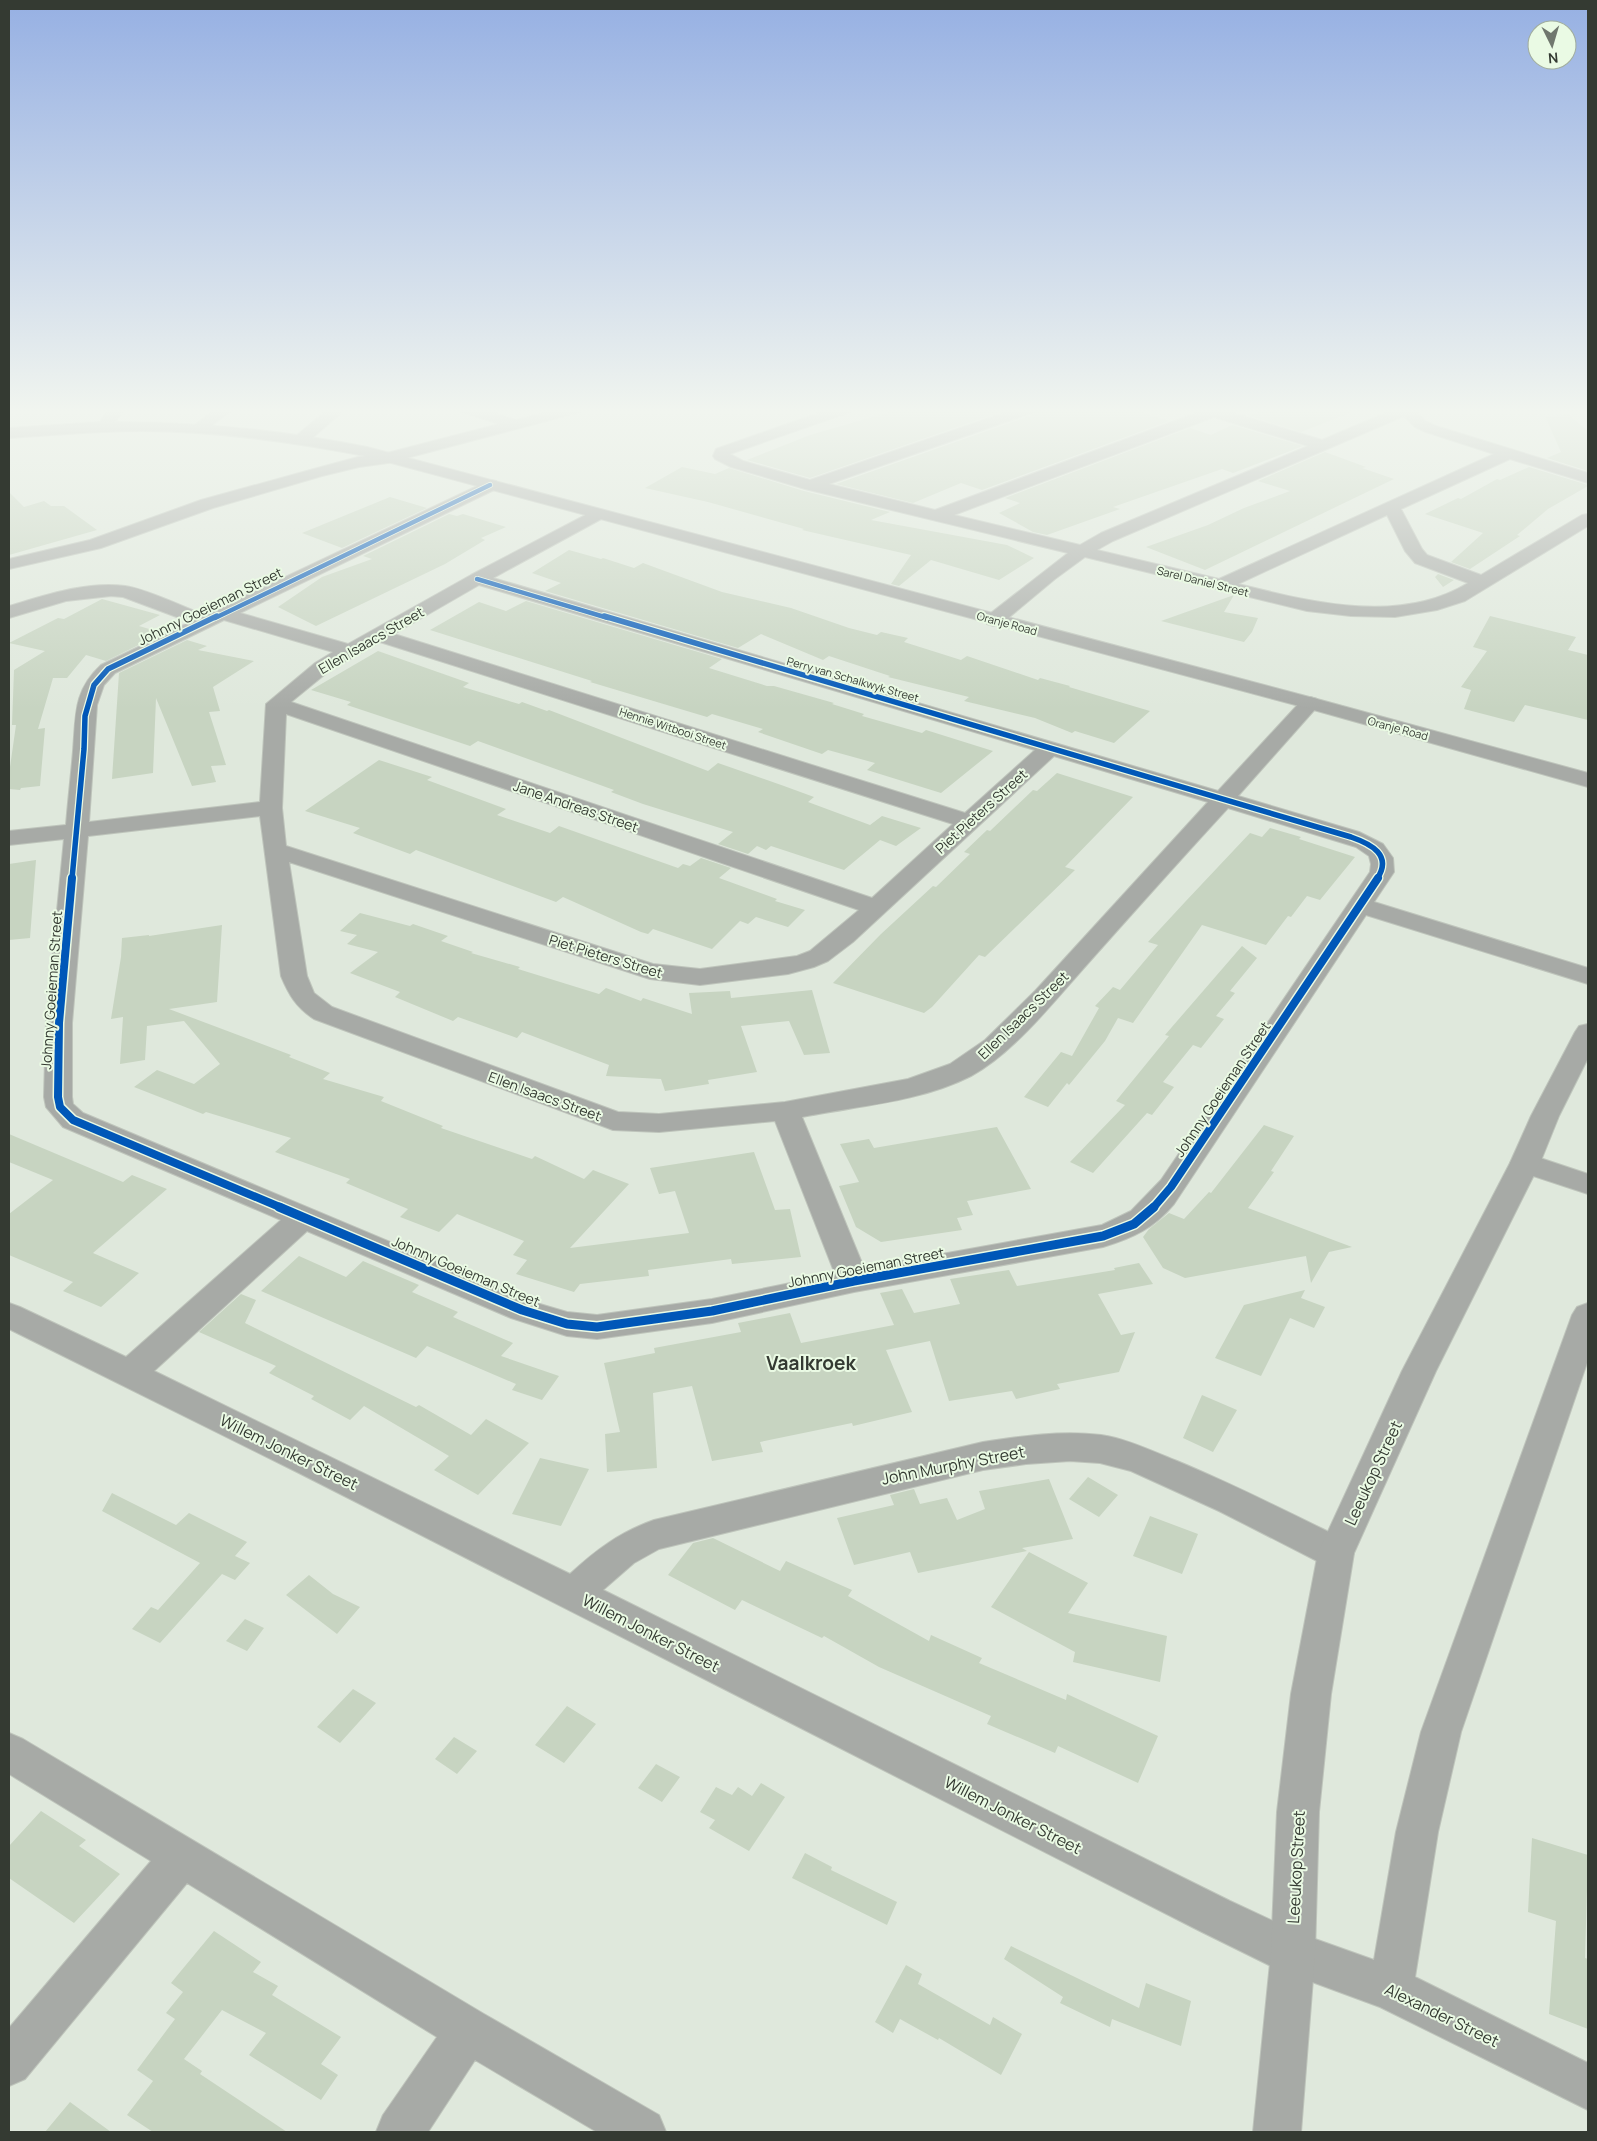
<svg xmlns="http://www.w3.org/2000/svg" width="1597" height="2141" viewBox="0 0 1597 2141" font-family="Manrope,sans-serif">
<style>
.building{fill:#c7d4c1}
.lines{fill:none;stroke-linecap:round;stroke-linejoin:round}
.minor-casing{stroke:#bec4bb;stroke-width:2}
.tertiary-casing{stroke:#bec4bb;stroke-width:2}
.minor{fill:#a7aaa6;fill-rule:evenodd}
.tertiary{fill:#a7aaa6;fill-rule:evenodd}
.cycleway-far3-casing{stroke:#eafae4;stroke-width:6}
.cycleway-far2-casing{stroke:#eafae4;stroke-width:8}
.cycleway-far1-casing{stroke:#eafae4;stroke-width:11}
.cycleway-casing{stroke:#eafae4;stroke-width:12}
.cycleway-far3{stroke:#0057b8;stroke-width:4.5}
.cycleway-far2{stroke:#0057b8;stroke-width:5.5}
.cycleway-far1{stroke:#0057b8;stroke-width:8}
.cycleway{stroke:#0057b8;stroke-width:9}
.labels{text-anchor:middle;dominant-baseline:central;stroke-width:4;stroke-linejoin:round;paint-order:stroke}
.far-street-label{font-size:11px;fill:#343a32;stroke:#eafae4}
.street-label{font-size:14px;fill:#343a32;stroke:#eafae4}
.near-street-label{font-size:16px;fill:#343a32;stroke:#eafae4}
.district-label{font-size:19px;font-weight:bold;fill:#343a32;stroke:#eafae4}
</style>
<rect width="100%" height="100%" fill="#dfe8dc"/>
<!-- building -->
<path class="building" d="M900 409H1009L810 478 747 460 810 435Z
M1039 409H1132L1169 421 982 490 961 483 913 503 836 484 1035 414Z
M1265 409H1355V411L1301 432 1250 416Z
M1569 415 1588 431V471L1547 458 1561 452 1545 416Z
M1232 425 1303 446 1233 473 1222 469 1113 507 1120 509 1047 535 1033 532 999 513 1020 503 1005 498 1190 428 1211 435Z
M1325 452 1366 467 1362 468 1394 479 1205 570 1146 547 1208 525 1244 508 1290 491 1258 481Z
M682 467 715 474 729 468 804 491 890 512 871 520 1007 545 1034 558 999 580 931 560 899 586 891 584 911 555 802 530 804 529 708 502 645 488Z
M1529 467 1588 485V486L1548 509 1517 535 1520 536 1470 569 1451 562 1483 533 1425 514 1458 498 1461 499 1497 479 1500 480Z
M9 492 24 507 44 501 51 506H64L97 530 9 555Z
M390 497 427 508 342 548 302 533Z
M449 514 457 516 463 514 506 527 481 538 485 540 445 564 316 626 278 607 322 577 372 559 363 556Z
M569 550 601 559 603 558 634 568 643 563 722 592 791 608 849 628 877 635 881 632 908 638 904 642 961 660 967 656 1038 680 1040 678 1070 686 1069 687 1150 711 1114 743 1075 731 1072 733 1035 718 964 701 969 697 888 677 890 676 829 656 823 660 761 634 738 648 545 591 561 583 532 573Z
M1438 574 1454 580 1443 587 1435 577Z
M1234 595 1224 612 1258 618 1252 632 1244 642 1161 621Z
M102 599 160 615 139 626 163 633 106 661 86 655 67 678H53L38 729 45 728 40 786 21 788 20 790 9 789V774L16 725H12L14 670 45 651 9 643 58 618 64 619Z
M526 601 722 659 709 668 767 686H774L834 703 832 704 864 714 862 716 922 733 926 730 993 751 941 793 867 770 875 763 828 750 822 754 758 732 763 729 712 714 707 717 590 682 592 681 430 630 479 602 506 611Z
M1490 616 1576 637 1568 650 1588 655V720L1525 705 1514 722 1464 709 1471 690 1461 687 1487 651 1473 647Z
M187 640 207 646 198 650 254 661 213 687 220 711 209 712 226 765 211 766 216 782 192 786 156 698 153 773 112 779 119 673Z
M378 651 469 683 463 687 519 704 522 702 547 711 549 710 708 771 718 763 784 786 814 797 808 802 870 825 882 816 921 828 896 846 880 840 844 870 771 846 766 850 757 846 748 854 718 844 733 832 643 804 611 792 614 790 478 741 470 746 347 705 351 702 311 690Z
M379 760 432 777 427 780 506 809 497 815 550 833 559 826 678 868 683 864 690 866 701 858 731 868 719 878 777 899 775 901 805 910 788 927 756 917 748 924 740 921 712 949 653 929 648 934 641 932 563 897 556 902 416 850 410 854 353 833 360 828 305 811Z
M1057 773 1133 797 1065 867 1075 870 985 957 979 955 932 1007 924 1013 833 983 881 934 933 886 936 887 970 854 964 852 987 830 990 831 1033 790 1037 791Z
M1270 828 1301 837 1299 839 1355 857 1320 900 1307 896 1291 917 1288 916 1266 945 1202 925 1133 1023 1118 1018 1105 1041 1069 1085 1067 1083 1048 1107 1024 1097 1061 1052 1072 1056 1099 1008 1095 1006 1113 987 1120 990 1158 945 1148 942 1185 902 1250 833 1262 837Z
M36 860 30 938 9 940V864Z
M360 913 410 926 413 924 448 936 441 941 473 952 471 953 520 967 518 969 599 994 606 988 641 1001 643 998 692 1014 689 993 730 991 731 998 812 990 830 1053 804 1055 789 1021 741 1026 757 1072 708 1080 709 1084 665 1091 661 1079 606 1076 609 1065 522 1032 517 1038 458 1017 453 1021 395 997 400 992 350 973 378 952 347 944 357 935 340 931Z
M222 925 217 1002 169 1009 291 1055 289 1057 330 1073 323 1079 384 1097 381 1101 443 1126 441 1128 532 1159 535 1156 584 1179 593 1170 629 1184 570 1248 689 1233 675 1191 659 1194 650 1168 754 1152 775 1210 790 1209 801 1257 732 1264 731 1259 648 1270 649 1276 580 1284 574 1292 516 1274 527 1260 513 1255 524 1241 457 1214 439 1232 400 1217 408 1209 346 1183 350 1179 275 1152 291 1138 206 1112 203 1114 134 1087 157 1070 194 1084 220 1064 184 1021 147 1026 145 1060 120 1064 123 1017 111 1019 121 957 122 938 149 935V936Z
M1242 946 1257 958 1230 991 1235 993 1216 1016 1224 1019 1201 1048 1193 1045 1163 1082 1174 1087 1152 1115 1147 1113 1093 1173 1070 1162 1125 1105 1116 1101 1169 1036 1165 1035Z
M1264 1125 1294 1136 1271 1171 1274 1172 1248 1208 1352 1247 1329 1252 1311 1283 1306 1256 1185 1278 1163 1268 1143 1237 1149 1229 1169 1213 1184 1219 1209 1192 1211 1193Z
M997 1127 1031 1189 967 1201 973 1215 957 1218 962 1230 881 1242 856 1227 839 1186 859 1182 840 1144 869 1139 874 1148Z
M9 1134 123 1182 132 1175 167 1189 93 1253 139 1273 101 1307 63 1291 73 1282 9 1255V1214L53 1180 9 1162Z
M299 1256 346 1277 363 1261 419 1285 412 1292 458 1312 453 1317 513 1343 501 1356 559 1376 542 1400 512 1390 516 1384 427 1346 416 1358 261 1291Z
M1139 1263 1153 1284 1098 1294 1121 1335 1135 1332 1119 1372 1057 1384 1060 1389 1016 1399 1012 1391 949 1401 930 1341 886 1350 912 1412 853 1426 852 1423 760 1442 763 1452 712 1461 692 1386 653 1393 657 1468 607 1472 605 1434 620 1432 604 1363 655 1353 654 1348 741 1332 738 1323 790 1313 801 1343 894 1325 880 1293 902 1289 914 1313 960 1304 950 1279 1009 1270 1017 1286 1115 1270 1114 1268Z
M1305 1290 1301 1298 1325 1307 1314 1328 1290 1318 1261 1376 1215 1358 1244 1305Z
M241 1294 256 1300 245 1323 416 1407 419 1405 471 1435 486 1419 529 1443 478 1495 434 1470 449 1456 364 1406 350 1420 311 1399 314 1396 269 1373 276 1366 199 1332Z
M1202 1395 1237 1410 1213 1452 1183 1438Z
M540 1458 589 1469 561 1526 512 1514Z
M1088 1477 1118 1495 1099 1517 1069 1499Z
M1049 1479 1073 1539 1022 1548 1027 1551 918 1573 910 1552 854 1565 837 1518 894 1505 890 1495 914 1489 920 1504 947 1498 957 1520 985 1509 979 1491Z
M112 1493 176 1525 189 1513 247 1542 235 1556 250 1563 235 1580 222 1574 160 1643 132 1629 151 1607 158 1610 200 1563 102 1511Z
M1150 1516 1198 1534 1182 1574 1133 1556Z
M713 1538 780 1571 786 1561 852 1590 848 1596 929 1641 931 1635 982 1658 979 1663 1066 1700 1067 1694 1158 1736 1138 1783 1058 1746 1055 1753 987 1724 991 1716 879 1667 824 1636 822 1638 742 1600 735 1610 668 1575 693 1543Z
M1029 1552 1088 1583 1068 1613 1167 1636 1160 1682 1073 1662 1075 1652 991 1607Z
M309 1575 333 1594 360 1607 337 1634 286 1595Z
M245 1619 264 1628 247 1651 226 1641Z
M353 1689 376 1703 340 1743 317 1727Z
M567 1706 596 1724 564 1763 535 1745Z
M454 1737 477 1751 457 1774 435 1759Z
M656 1764 680 1777 662 1802 638 1788Z
M761 1783 785 1797 749 1851 709 1828 715 1820 700 1812 716 1787 732 1795 738 1787 752 1796Z
M41 1811 86 1840 79 1846 120 1874 74 1923 9 1878V1846Z
M1532 1838 1588 1855 1585 1958 1588 1959V2029L1549 2014 1556 1921 1528 1912Z
M805 1853 832 1867 831 1870 897 1902 887 1925 792 1878Z
M214 1931 261 1962 253 1972 278 1986 272 1995 341 2037 321 2064 338 2075 321 2100 249 2055 266 2033 222 2010 184 2059 202 2071 200 2074 287 2132H153L127 2115 153 2081 137 2070 175 2019 166 2013 183 1992 171 1983Z
M1011 1946 1139 2008 1146 1983 1191 2001 1181 2046 1112 2019 1110 2027 1060 2003 1063 1997 1004 1959Z
M906 1965 922 1974 918 1984 990 2025 993 2017 1022 2034 1001 2075 939 2038 938 2040 900 2019 893 2033 875 2022Z
M70 2102 111 2132H45Z"/>
<g class="lines">
<!-- minor casing -->
<g class="minor-casing">
<path id="minor" d="M108 409H124L110 430H100L97 427Z
M215 409H233L205 431H195L192 428 195 425Z
M328 409H345L308 442H296L294 439 296 436Z
M459 409H482L516 420 558 409H583L580 412 388 463 359 467 322 476 213 508 101 548 9 569V559L90 540 201 500 310 470 358 457 387 453 499 424 462 412Z
M830 409H853L850 412 730 454 743 461 810 480 1015 409H1037L1034 412 829 484 935 510 1207 409H1229L1227 411 1322 440 1395 409H1414L1425 421 1436 426 1588 473V483L1510 459 1401 509 1422 549 1427 555 1481 575 1582 515 1588 514V526L1465 601 1437 610 1395 617 1351 616 1307 611 1085 557 1055 579 1001 624 994 626 987 624 984 620 987 616 1068 553 805 489 731 467 715 459 713 456 716 449ZM1404 416 1415 427 1426 432 1494 454 1219 579 1097 550 1113 541ZM1214 417 1308 446 1101 533 1080 545 954 515ZM1387 515 1405 551 1415 563 1468 583C1399 625 1312 602 1238 584Z
M490 480 496 481 498 485 496 489 240 613 348 644 471 575 597 509 603 510 606 514 603 518 493 578 1218 791 1303 699 1310 697 1317 699 1320 703 1317 707 1238 796 1359 832 1383 844 1393 858 1394 872 1374 902 1588 968V984L1366 915 1174 1204C1154 1228 1133 1238 1103 1247L854 1292 712 1323 597 1339 567 1336 511 1318 307 1231 154 1371 570 1574C596 1550 620 1532 654 1520L983 1442C1021 1436 1062 1430 1101 1435 1127 1439 1152 1451 1177 1461 1235 1485 1292 1514 1349 1542L1354 1553 1349 1564 1336 1568 1323 1564 1219 1511 1131 1471 1100 1463 1070 1461 1026 1464 983 1470 659 1549 634 1563 603 1590 1230 1901 1301 1934 1374 1960 1396 1832 1421 1732 1572 1315 1577 1307 1588 1303V1360L1461 1732 1438 1832 1415 1977 1588 2063V2110L1380 2007 1277 1969 1200 1931 299 1473 9 1329V1303L20 1307 126 1357 281 1220 63 1127 46 1107 44 1097 46 1023 64 839 9 845V831L66 825C68 800 71 775 73 751 76 715 73 691 101 665L190 622 123 597 111 596 66 601 9 618V606C46 595 86 581 125 586 147 589 183 607 205 615ZM479 585 1035 750 965 813 394 634ZM224 620 333 652 315 663 266 704 260 802 89 822 97 705 104 685 115 673ZM380 642 953 824 872 898 291 702 329 671ZM286 714 859 910 810 951 797 956 700 969 653 964 286 846 282 808ZM1054 756 1208 802 1035 991 985 1040 950 1064 908 1079 785 1102 659 1114 618 1112 332 1007 314 993 307 976 289 862 650 979 700 985 788 974 814 967 828 961 853 942ZM1228 808 1356 847 1369 856 1371 864 1370 872 1161 1180 1131 1211 1102 1225 864 1268 802 1117C857 1106 920 1102 971 1076 1012 1054 1052 1004 1083 969 1131 915 1179 861 1228 808ZM260 816 281 976C289 995 296 1007 314 1019L613 1130 659 1132 775 1121 835 1274 712 1299 597 1315 567 1312 533 1302 83 1113 73 1104 72 1097V1023L88 836Z
M1525 1153 1588 1174V1194L1515 1170 1510 1163 1515 1156Z
M9 1733 23 1739 484 2014 659 2115 666 2132H597L475 2060 428 2132H376L383 2115 437 2037 187 1883 25 2079 9 2086V2028L151 1861 9 1774Z"/>
</g>
<!-- tertiary casing -->
<g class="tertiary-casing">
<path id="tertiary" d="M99 422C190 421 278 429 367 447L1317 699 1588 773V787L1303 707 365 456C292 442 217 431 142 431 97 431 53 435 9 438V428Z
M1588 1024V1058L1559 1116 1540 1163 1436 1371 1354 1553 1331 1694 1319 1812 1315 1953 1301 2132H1253L1271 1953 1277 1812 1291 1694 1318 1553 1402 1371 1510 1163 1531 1116 1575 1032 1579 1026Z"/>
</g>
<!-- minor -->
<use href="#minor" class="minor"/>
<!-- tertiary -->
<use href="#tertiary" class="tertiary"/>
<!-- cycleway-far3 casing -->
<g class="cycleway-far3-casing">
<path id="cycleway-far3" d="M477 579 608 618
M215 618 490 485"/>
</g>
<!-- cycleway-far2 casing -->
<g class="cycleway-far2-casing">
<path id="cycleway-far2" d="M604 616 1351 837C1371 844 1393 855 1377 879
M72 879 84 749 85 716 94 685 108 669 217 616"/>
</g>
<!-- cycleway-far1 casing -->
<g class="cycleway-far1-casing">
<path id="cycleway-far1" d="M72 878 59 1023 58 1097 60 1107 73 1120 282 1208
M1153 1208 1171 1187 1378 878"/>
</g>
<!-- cycleway casing -->
<g class="cycleway-casing">
<path id="cycleway" d="M279 1207 522 1310 567 1324 597 1327 712 1311 854 1281 1103 1236 1134 1224 1154 1207"/>
</g>
<!-- cycleway-far3 -->
<use href="#cycleway-far3" class="cycleway-far3"/>
<!-- cycleway-far2 -->
<use href="#cycleway-far2" class="cycleway-far2"/>
<!-- cycleway-far1 -->
<use href="#cycleway-far1" class="cycleway-far1"/>
<!-- cycleway -->
<use href="#cycleway" class="cycleway"/>
</g>
<!-- sky -->
<linearGradient id="sky" x2="0" y2="1"><stop stop-color="#96b0e3"/><stop offset="0.58" stop-color="#f1f5ef"/><stop offset="1" stop-color="#f1f5ef" stop-opacity="0"/></linearGradient>
<rect width="1597" height="709" fill="url(#sky)"/>
<g class="labels">
<!-- far-street labels -->
<g class="far-street-label">
<text transform="translate(1203 581) rotate(14)">Sarel Daniel Street</text>
<text transform="translate(1007 623) rotate(15)">Oranje Road</text>
<text transform="translate(853 679) rotate(16)">Perry van Schalkwyk Street</text>
<text transform="translate(673 728) rotate(18)">Hennie Witbooi Street</text>
<text transform="translate(1398 728) rotate(15)">Oranje Road</text>
</g>
<!-- street labels -->
<g class="street-label">
<text transform="translate(210 606) rotate(-26)">Johnny Goeieman Street</text>
<text transform="translate(371 640) rotate(-30)">Ellen Isaacs Street</text>
<text transform="translate(576 806) rotate(19)">Jane Andreas Street</text>
<text transform="translate(981 811) rotate(-42)">Piet Pieters Street</text>
<text transform="translate(606 956) rotate(17)">Piet Pieters Street</text>
<text transform="translate(51 990) rotate(-86)">Johnny Goeieman Street</text>
<text transform="translate(1023 1015) rotate(-44)">Ellen Isaacs Street</text>
<text transform="translate(1222 1089) rotate(-56)">Johnny Goeieman Street</text>
<text transform="translate(545 1096) rotate(20)">Ellen Isaacs Street</text>
<text transform="translate(866 1267) rotate(-11)">Johnny Goeieman Street</text>
<text transform="translate(466 1271) rotate(23)">Johnny Goeieman Street</text>
</g>
<!-- near-street labels -->
<g class="near-street-label">
<text transform="translate(289 1452) rotate(26)">Willem Jonker Street</text>
<text transform="translate(953 1465) rotate(-11)">John Murphy Street</text>
<text transform="translate(1373 1473) rotate(-65)">Leeukop Street</text>
<text transform="translate(651 1633) rotate(27)">Willem Jonker Street</text>
<text transform="translate(1013 1815) rotate(27)">Willem Jonker Street</text>
<text transform="translate(1296 1867) rotate(-87)">Leeukop Street</text>
<text transform="translate(1442 2015) rotate(26)">Alexander Street</text>
</g>
<!-- district labels -->
<g class="district-label">
<text x="811" y="1363">Vaalkroek</text>
</g>
</g>
<!-- border -->
<rect width="1597" height="2141" fill="none" stroke="#343a32" stroke-width="20"/>
<!-- north arrow -->
<g transform="translate(1552 45) rotate(175)"><circle r="24" fill="#eafae4" stroke="#a1ad9d"/>
<path d="M0-4L9 19L0 12L-9 19Z" fill="#70776e"/>
<text y="-8" font-size="14" font-weight="bold" text-anchor="middle" fill="#343a32">N</text>
</g>
</svg>
